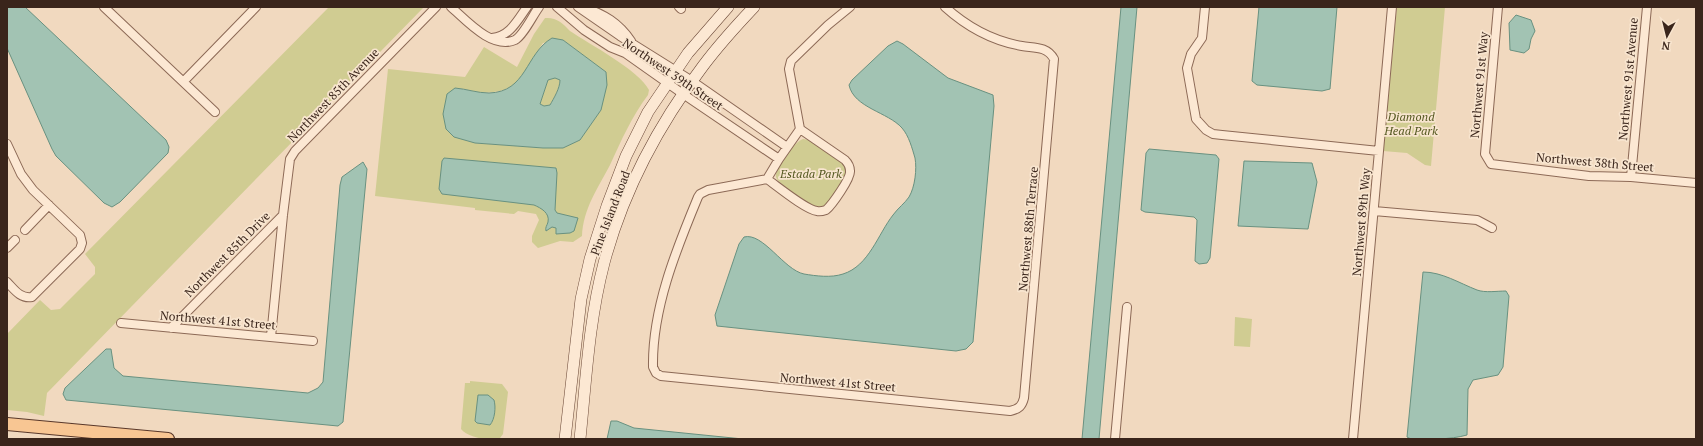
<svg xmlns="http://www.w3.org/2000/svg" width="1703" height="446" viewBox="0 0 1703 446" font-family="'PT Serif',serif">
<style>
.green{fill:#d0cc92;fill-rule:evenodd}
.water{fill:#a2c3b3;stroke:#699180;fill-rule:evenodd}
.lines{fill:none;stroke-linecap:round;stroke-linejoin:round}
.street-casing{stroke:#8c6956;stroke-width:10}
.secondary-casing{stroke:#6d4a39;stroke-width:12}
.primary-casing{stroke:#59382a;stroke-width:14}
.street{stroke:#fce8d3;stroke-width:8}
.secondary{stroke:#fce8d3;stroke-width:11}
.primary{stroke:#f8c693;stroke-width:12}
.labels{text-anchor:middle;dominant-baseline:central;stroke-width:3.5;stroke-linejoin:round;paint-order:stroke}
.street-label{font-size:12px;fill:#3a251b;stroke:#f8e5cf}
.park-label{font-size:12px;font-style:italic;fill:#545820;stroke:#f8e5cf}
</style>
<rect width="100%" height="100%" fill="#f1d9bf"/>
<!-- green -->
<path class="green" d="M329 7H424L47 393 44 416 27 412 7 410V334L40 300 51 310 60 309 95 274V267L85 254Z
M1397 7H1445L1431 166 1425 165 1407 153 1383 151Z
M545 18C556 17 563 23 570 31 589 44 639 70 649 90L648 95C632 116 621 141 610 165 598 188 583 209 582 236L573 242 560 241 538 248 532 242V236L539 220 536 214 518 211 514 214 475 210V208L375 196 388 69 465 77 484 47 517 67 534 34ZM563 40 606 72 601 110 580 140 563 148H543L475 143 463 89C482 94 507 96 521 78 529 68 535 55 543 43Z
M555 78 560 80C560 88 554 98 550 105L544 106 540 104 548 80Z
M803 139 809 140 844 164C849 174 843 180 838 188 834 194 829 205 822 207 820 208 816 207 813 207 807 204 777 183 776 177 774 169 795 141 803 139Z
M1235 317 1252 319 1250 347 1234 346Z
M470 381 502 384 508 392 503 434 500 438C490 442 467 437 461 429L465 383H470Z"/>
<!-- water -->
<path class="water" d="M7 7H25L166 140 169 147 168 153 120 202 112 207 104 203 56 156 52 149 7 48Z
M1121 7H1137L1099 439H1082Z
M1259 7H1337L1330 89 1322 91 1257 85 1252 81Z
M1516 15 1531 20 1535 31 1531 39 1529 49 1524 53 1510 50 1509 23Z
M552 38 563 40 606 72 607 85 601 110 580 140 563 148H543L475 143 454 137 446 129 443 114 447 94 455 88C467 89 477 93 489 93 527 92 525 54 552 38ZM555 78 560 80C560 88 554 98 550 105L544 106 540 104 548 80Z
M897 41 903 44 948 78 993 95 994 106 973 342 966 349 956 351 717 326 715 315 739 244 744 237C763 232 784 270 804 274 816 276 831 278 843 274 869 266 878 234 893 215 898 208 905 203 909 197 915 187 917 169 915 158 912 148 909 136 902 128 888 112 854 108 849 85L852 80 888 46Z
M1149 149 1216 155 1219 159 1210 258 1207 263 1199 264 1195 261 1197 220 1194 217 1145 212 1141 210 1146 153Z
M444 158 556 168 557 173 555 210 557 213 578 218 574 231 570 233 556 234V228L552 227 546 231C545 227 547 226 548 222 550 213 541 208 534 205L442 194 439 189 442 161Z
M1244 161 1312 163 1317 182 1308 229 1238 226Z
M363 162 367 169 343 422 338 426 66 400 63 394 65 388 106 349H111L114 368 123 376 308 393 318 388 323 382 340 185 342 177Z
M1423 272C1442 272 1459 283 1477 290 1485 293 1497 291 1506 291L1509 296 1503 367 1498 375 1473 380 1468 389 1467 435C1449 440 1430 439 1411 439L1407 437Z
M478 395H488L494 400C496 407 495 419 490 425L477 423 475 421Z
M611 421H617L634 428 743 439H607Z"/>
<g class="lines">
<!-- street casing -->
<g class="street-casing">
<path id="street" d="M104 7 215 112
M451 7C466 20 492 50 515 40 523 36 533 15 539 7
M557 7 584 30 610 47 625 53 683 94 779 159
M578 7 620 36 692 81 787 147
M583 7C604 14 619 23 631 41
M679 7 681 9
M850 7 828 25 791 61 789 69 800 129 779 159 767 179 708 190 700 194 698 197C676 250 652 309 653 367L656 373 661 376 1010 411C1019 409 1022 406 1024 398L1054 59C1047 46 1034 48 1022 46 993 41 966 26 945 7
M1205 7 1202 38 1191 54 1187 68 1196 119 1206 130 1213 134 1222 135 1379 151
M1498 7 1485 154 1491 164 1589 176 1631 177 1696 183
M492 38C510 36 517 21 527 7
M184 81 256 7
M7 144 21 174 33 190 80 235 82 243 80 249 32 297C20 299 14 289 7 282
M1631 177 1647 7
M767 179C777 186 806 210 817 211 820 212 823 211 826 210 832 205 851 178 850 171 850 166 848 163 845 160L800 129
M1374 211 1477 220 1492 228
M25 230 49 205
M7 248 15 240
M121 323 313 341
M171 328 283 215
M271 337 283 215 290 159 295 151 436 7
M1115 439 1127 307
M1353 439 1392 7"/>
</g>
<!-- secondary casing -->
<g class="secondary-casing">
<path id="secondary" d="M565 439 581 299 590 259 607 206 626 156 648 112 688 53 728 7
M580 439C586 380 589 320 604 263 623 192 659 124 703 66 718 46 736 26 754 7"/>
</g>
<!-- primary casing -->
<g class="primary-casing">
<path id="primary" d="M7 424 168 439"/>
</g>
<!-- street -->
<use href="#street" class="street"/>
<!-- secondary -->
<use href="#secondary" class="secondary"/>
<!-- primary -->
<use href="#primary" class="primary"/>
</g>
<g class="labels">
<!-- street labels -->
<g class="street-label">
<text transform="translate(673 74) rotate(34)">Northwest 39th Street</text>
<text transform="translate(1628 79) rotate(-85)">Northwest 91st Avenue</text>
<text transform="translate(1479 85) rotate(-85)">Northwest 91st Way</text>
<text transform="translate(333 95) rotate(-46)">Northwest 85th Avenue</text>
<text transform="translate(1595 162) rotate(5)">Northwest 38th Street</text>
<text transform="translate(610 213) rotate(-69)">Pine Island Road</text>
<text transform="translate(1361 222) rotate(-85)">Northwest 89th Way</text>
<text transform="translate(1028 229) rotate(-85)">Northwest 88th Terrace</text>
<text transform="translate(227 254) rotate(-45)">Northwest 85th Drive</text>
<text transform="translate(218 320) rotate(5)">Northwest 41st Street</text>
<text transform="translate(838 382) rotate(5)">Northwest 41st Street</text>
</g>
<!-- park labels -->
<g class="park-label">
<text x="1411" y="116">Diamond<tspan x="1411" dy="14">Head Park</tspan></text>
<text x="811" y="173">Estada Park</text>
</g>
</g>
<!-- border -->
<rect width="1703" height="446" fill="none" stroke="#3a251b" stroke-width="16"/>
<!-- north arrow -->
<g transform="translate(1667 36) rotate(187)" stroke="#f8e5cf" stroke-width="3" paint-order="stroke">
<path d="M0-3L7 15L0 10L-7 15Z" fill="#3a251b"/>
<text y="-6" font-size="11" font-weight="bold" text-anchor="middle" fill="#3a251b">N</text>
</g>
</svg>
